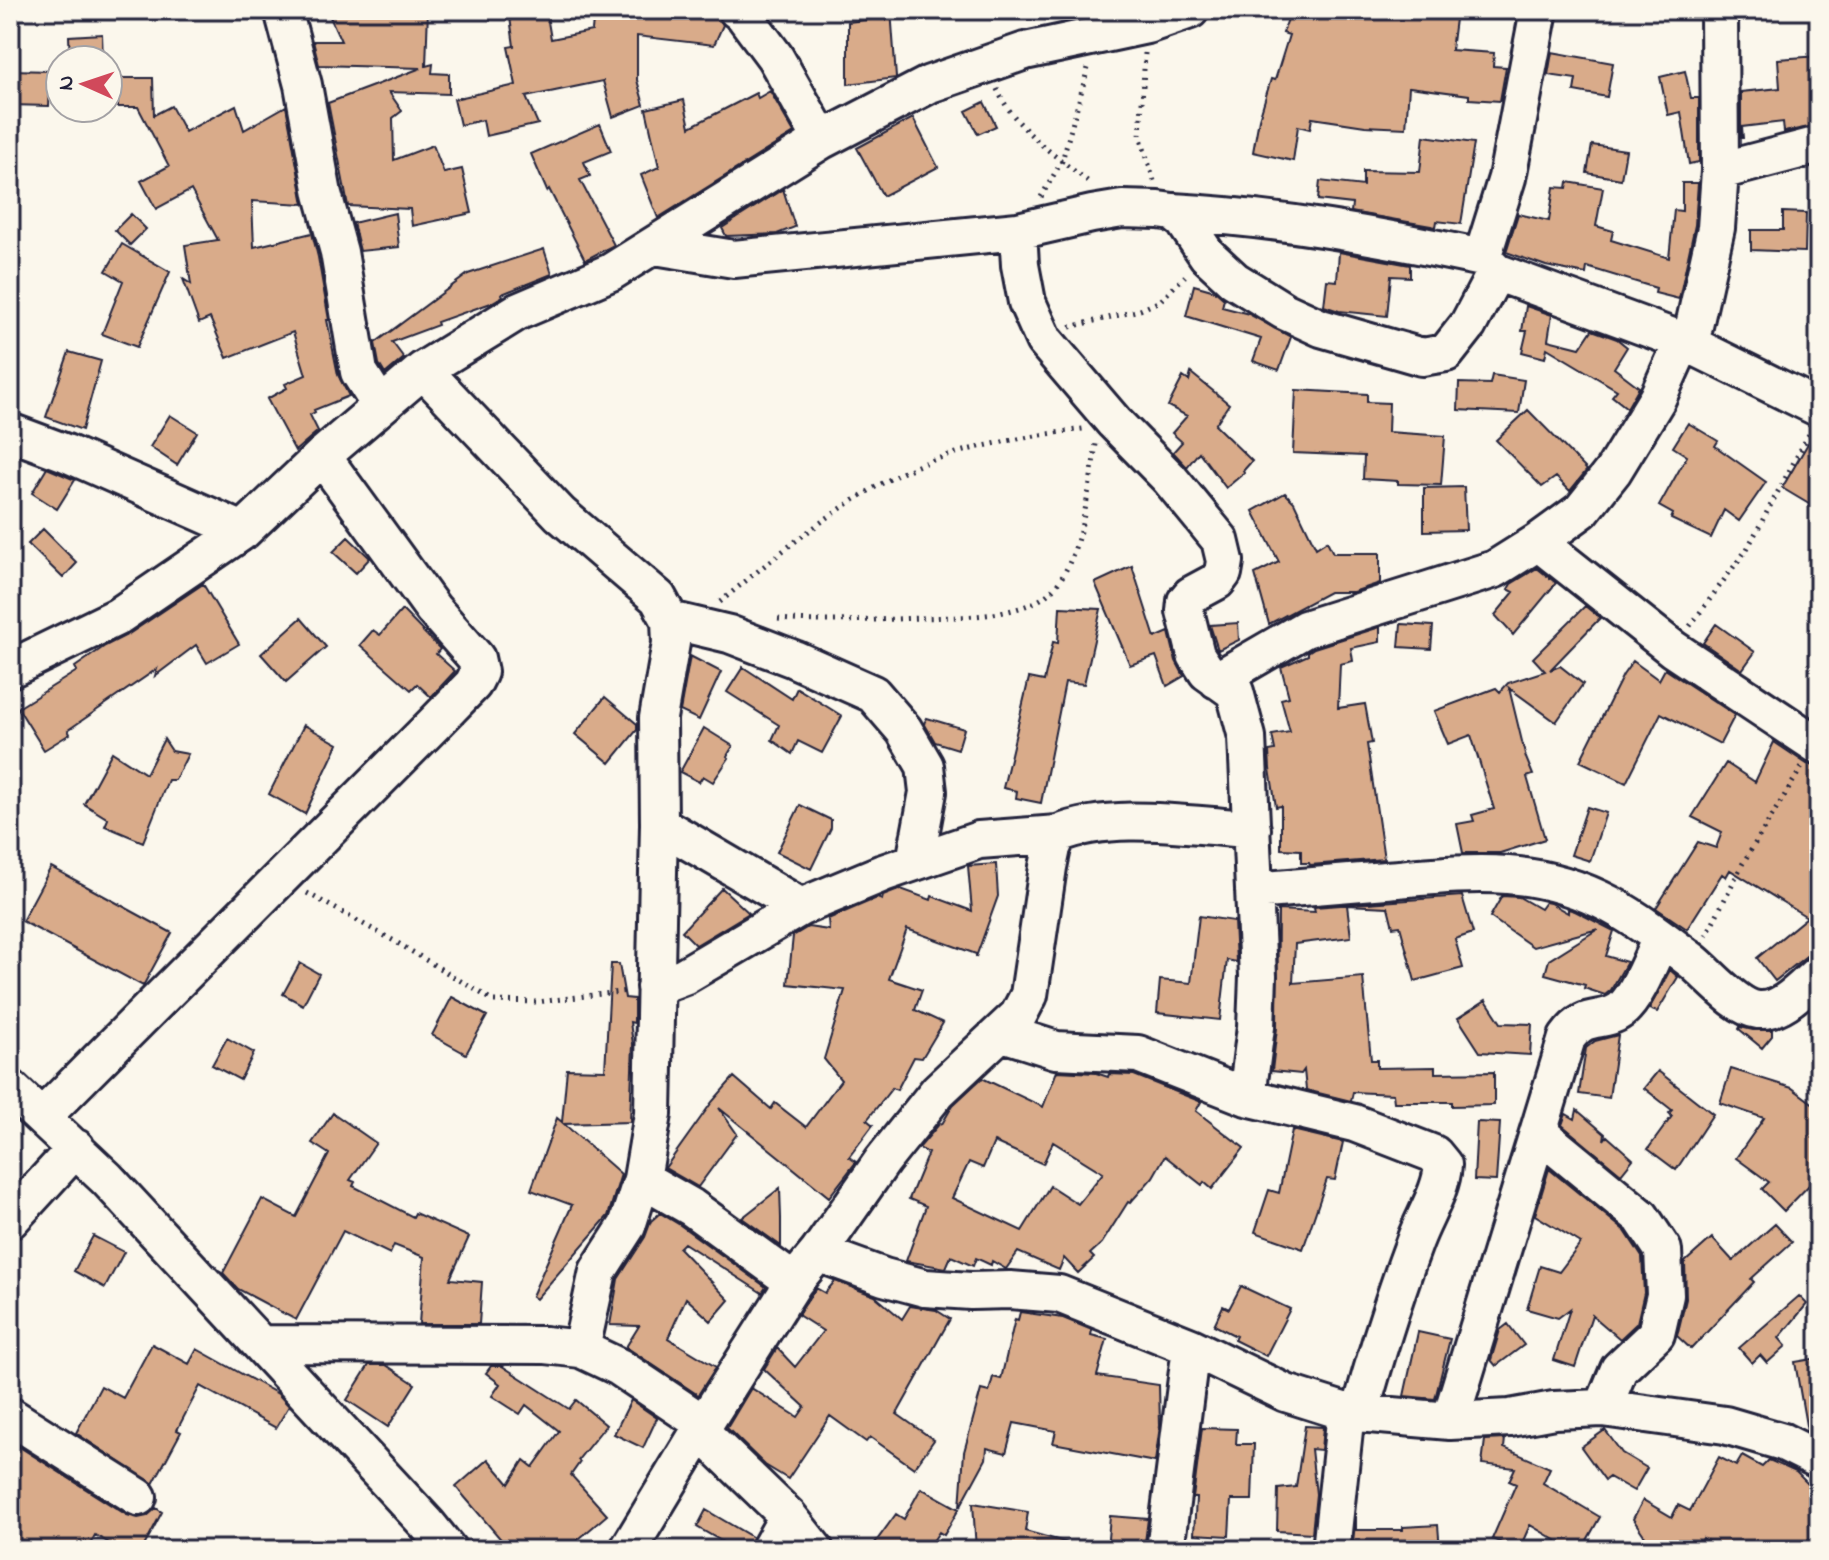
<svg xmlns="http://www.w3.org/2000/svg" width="1829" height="1560" viewBox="0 0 1829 1560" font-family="'Indie Flower',sans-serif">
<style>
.building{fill:#d9ab8a;stroke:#22223b;stroke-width:2;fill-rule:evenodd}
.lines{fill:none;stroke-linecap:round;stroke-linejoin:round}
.minor-casing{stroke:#22223b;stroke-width:42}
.path{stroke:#22223b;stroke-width:5;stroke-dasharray:2 6;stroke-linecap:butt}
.minor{stroke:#fbf7ec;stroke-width:36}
</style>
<rect width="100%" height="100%" fill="#fbf7ec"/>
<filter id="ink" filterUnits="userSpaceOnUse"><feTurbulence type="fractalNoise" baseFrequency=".0125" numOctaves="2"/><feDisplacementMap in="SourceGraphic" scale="16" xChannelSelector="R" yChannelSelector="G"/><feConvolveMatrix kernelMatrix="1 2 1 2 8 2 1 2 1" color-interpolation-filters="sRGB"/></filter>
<g filter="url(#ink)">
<!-- building -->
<path class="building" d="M345 10H428L426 66 433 64 432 73 449 74V94L389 92 402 111 393 118 394 160 433 145 444 173 462 169 472 213 412 226 410 209 348 206 328 103 421 68 319 65 313 41H341L330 17Z
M509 10H546L551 39 592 31 594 10H710L717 13 723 25 714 45 637 36V80L644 105 613 117 603 81 526 97 538 124 486 136 483 120 460 125 454 99 516 85 508 47 514 46Z
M871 10H891L896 78 848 84V22L871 19Z
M1291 10H1403L1455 19 1451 50 1494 53 1493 66 1506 67 1500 101 1469 99V95L1409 87 1406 128 1365 126 1312 118 1310 129 1298 126 1293 161 1253 152 1259 119 1271 79 1275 80 1289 35 1283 33Z
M102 34 103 60H70L69 36Z
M1552 52 1613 63 1607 97 1574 91 1576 79 1548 75Z
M1819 56V125L1784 132 1783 122 1742 127 1743 138H1741V92L1780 88 1778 59Z
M10 70 51 71 49 106 10 105Z
M1685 71 1691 98H1699V162L1689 164 1681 112 1668 115 1660 77Z
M117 78H153L154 115 171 106 185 132 236 105 244 130 286 106 304 204 252 201 254 247 312 233 318 257 329 320H327L338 375 349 396 314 410 315 412 310 415 318 431 295 451 267 399 287 388 285 384 306 375 293 332 227 358 210 318 199 323 183 279 191 284 185 245 218 240 191 190 156 209 141 181 169 166 138 107H118Z
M770 91 794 133 658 218 641 175 659 167 646 109 684 100 690 127 756 93 758 98Z
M984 102 996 126 978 134 966 111Z
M913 118 938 167 883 196 857 148Z
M600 124 611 151 584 162 590 176 580 180 614 245 585 260 549 189 547 191 531 154Z
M1424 136 1474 143 1461 224 1437 221 1436 227 1431 226 1351 212 1352 204 1318 200 1320 181 1363 186V171L1420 172Z
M1592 145 1626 150 1621 179 1587 173Z
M1568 182 1603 188 1596 226 1613 231 1611 240 1669 258 1674 210 1682 211V183H1698L1695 225 1679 299 1655 293 1656 288 1587 267 1586 274 1546 266 1506 252 1518 214 1549 221 1554 187 1567 188Z
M783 189 795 227 777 234 726 236 722 228Z
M1783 212 1806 213 1805 252 1751 250V230H1783Z
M395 213 399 247 360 251 353 223Z
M131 214 146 229 130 245 115 230Z
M122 244 170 272 137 347 102 334 123 281 106 271Z
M544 249 552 274 502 294 503 296 491 303 437 322 438 325 392 342 404 358 385 374 379 364 375 343 468 274Z
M1339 252 1410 265V277L1391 276 1387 316 1339 311 1324 306 1327 280 1337 281Z
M1194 285 1215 291 1224 299 1222 307 1249 314 1291 337 1279 370 1253 361 1261 339 1186 316Z
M1526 306 1552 315 1548 340 1580 348 1592 330 1617 339 1627 347 1614 368 1639 387 1627 408 1612 396 1617 390 1547 348 1545 358 1522 352 1527 331H1522Z
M69 352 101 361 82 430 46 417Z
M1191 373 1229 404 1215 425 1252 461 1243 471 1244 473 1226 488 1199 452 1187 467 1173 452 1182 442 1172 433 1187 416 1168 406 1183 377 1189 381Z
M1492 375 1524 380 1519 413 1458 410 1459 383 1490 384Z
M1296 390 1367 394V402L1389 403 1388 432 1445 436 1441 485 1398 484V481L1363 479 1364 456 1293 453Z
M1528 410 1587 470 1570 491 1556 477 1542 487 1496 440Z
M170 415 197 432 177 465 150 447Z
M1688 423 1718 441 1715 446 1766 482 1739 521 1724 510 1711 538 1671 519 1673 514 1659 506 1687 456 1673 447Z
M1817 428 1819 429V510L1782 488Z
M47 468 75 480 57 509 32 493Z
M1464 487 1466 530 1424 531V488Z
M1285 493 1294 502 1316 548 1327 541 1333 553H1380V583L1353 592H1329L1269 624 1255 574 1279 562 1253 511Z
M43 529 77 563 63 578 28 544Z
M348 537 370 558 356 573 333 552Z
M1132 566 1155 638 1169 632 1176 661 1184 676 1167 686 1156 656 1130 665 1095 583Z
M1537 568 1556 583 1513 635 1495 615 1514 592 1508 589 1511 584Z
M203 584 239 644 207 663 196 645 155 676 157 669 68 730 70 734 44 750 18 708 77 671 75 667 105 646 129 634Z
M1585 606 1600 618 1550 670 1560 666 1583 684 1556 722 1509 688 1526 758 1533 775 1527 777 1545 839 1500 853H1463L1457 824 1474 821 1472 815 1494 809 1471 735 1448 744 1434 711 1496 688 1500 692 1508 683 1545 671 1533 658Z
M1060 607 1101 609 1084 684 1065 682 1041 803 1016 798 1017 791 1003 788 1029 678 1044 681 1053 642 1058 643Z
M402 610 440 649 436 654 455 671 431 697 417 684 411 690 360 645 373 630 380 635Z
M301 618 326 647 286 682 261 654Z
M1238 623 1239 640 1218 650 1210 625Z
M1401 624 1433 626 1431 649 1399 647Z
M1716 624 1755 652 1742 670 1703 643Z
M1380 627V642L1351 648 1353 661 1340 664 1338 708 1365 704 1372 743 1367 744 1384 859 1310 865 1309 863H1301V850L1281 849V806L1276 807 1270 769 1269 751 1275 750 1272 735 1290 732 1281 699 1289 697 1281 667 1308 655V652L1314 648Z
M690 656 721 672 699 720 680 711Z
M1633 661 1659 680 1665 669 1735 715 1720 744 1661 713 1626 783 1580 761 1623 675Z
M743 667 792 699 797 688 842 716 822 753 798 741 792 754 772 740 779 725 727 692Z
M605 697 637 724V730L610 763 575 734Z
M927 718 964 729 958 749 935 742 924 723Z
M304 725 338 744 305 814 269 794Z
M704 728 733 746 727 756 729 758 713 782 703 776 699 782 680 772Z
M164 739 172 751 188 754 175 780H168L143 842 105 826 108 819 84 804 112 752 146 774Z
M1774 742 1807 764 1819 767V933L1810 942 1815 949 1775 981 1757 958 1807 917 1730 870 1726 877 1722 874 1687 929 1656 908 1698 842 1716 848 1722 832 1692 817 1726 763 1755 782Z
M800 805 831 820V828L811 869 777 852Z
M1587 807 1606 813 1590 861 1571 855Z
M996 864 998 896 976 957V954L907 929 889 979 922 990 915 1010 943 1023 922 1058 914 1057 897 1090 892 1088 867 1120 873 1125 849 1157 856 1162 829 1197 719 1108 737 1134 698 1187 665 1168 712 1102 734 1077 771 1109 775 1103 806 1127 841 1080 824 1059 845 990 788 984 793 936 808 927 829 930 828 919 877 898 882 900 883 896 901 889 931 900 932 896 972 911 968 866Z
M51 867 172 933 143 986 22 921Z
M722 888 749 913 696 945 682 931Z
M1462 896 1473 933 1455 939 1463 968 1415 981 1400 926 1393 927 1388 907 1347 905 1351 937 1295 944 1293 983 1363 977 1371 1060H1377V1068L1435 1067V1073L1494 1072V1105L1452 1106V1102H1394L1393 1094 1353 1092 1351 1101 1306 1090 1304 1070 1301 1074 1272 1071 1277 1028 1278 910 1315 912 1314 907Z
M1502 896 1519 897 1540 909 1545 902 1550 903 1568 913V909L1575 911 1614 931 1606 956 1627 962 1611 990 1605 995 1584 988 1585 985 1545 974 1549 960 1598 929 1533 947 1490 917Z
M1199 916 1234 921 1236 962 1227 960 1220 1020 1157 1013 1160 980 1191 983Z
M300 963 319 974 303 1005 283 994Z
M611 964H619L625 998 634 999V1023L630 1022 633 1044 630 1122 564 1124 621 1174 608 1216 536 1299 532 1296 572 1205 531 1190 557 1118 562 1122 567 1069 605 1070Z
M1670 970 1678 977 1657 1012 1649 1009Z
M452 997 487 1016 466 1054 432 1035Z
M1486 1000 1501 1023 1532 1024 1530 1055 1480 1052 1458 1018Z
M1740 1027 1753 1030H1772V1036L1762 1048 1739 1029Z
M1618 1035 1609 1098 1579 1094 1586 1048 1595 1041Z
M227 1038 254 1053 240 1080 212 1065Z
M1731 1069 1792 1088 1819 1108V1175L1784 1211 1762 1189 1769 1182 1736 1158 1764 1118 1720 1103Z
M1057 1071 1096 1073 1108 1077 1109 1074 1134 1075 1199 1101 1201 1102 1196 1111 1244 1148 1212 1189 1204 1182 1202 1185 1165 1156 1153 1177 1130 1203 1128 1202 1102 1243 1090 1254 1094 1258 1078 1273 1064 1258 1059 1270 1018 1252 1006 1269 992 1261 991 1265 976 1258 973 1266 951 1256 946 1268 906 1261 926 1206 909 1199 928 1153 919 1148 940 1123 942 1124 953 1105 982 1078 1043 1107ZM994 1142 1043 1164 1053 1142 1103 1173 1078 1204 1050 1186 1022 1231 952 1198 969 1162 983 1168Z
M1658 1071 1713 1114 1676 1170 1648 1149 1672 1116 1669 1113 1672 1110 1644 1088Z
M1577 1110 1605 1134 1604 1140 1607 1136 1633 1159 1621 1174 1562 1125 1566 1114 1575 1119Z
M333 1113 376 1143 350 1180 355 1182 353 1186 413 1217 415 1213 469 1237 450 1279 482 1282 479 1324H419L424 1257 394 1245 390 1254 343 1231 296 1320 238 1289 223 1273 262 1199 296 1217 329 1154 312 1143Z
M1477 1122 1500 1123 1496 1181 1474 1180Z
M1292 1130 1343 1142 1335 1180 1327 1179 1303 1249 1255 1232 1269 1190 1279 1193Z
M1549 1169 1625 1231 1642 1257 1644 1293 1637 1323 1620 1339 1592 1315 1575 1367 1554 1360 1570 1309 1558 1318 1527 1309 1540 1266 1559 1272 1581 1243 1535 1215Z
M780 1188 781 1218V1246L742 1218Z
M660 1213 680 1225 766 1287 762 1293 684 1243 679 1248 729 1300 711 1321 686 1298 668 1338 716 1367 698 1395 626 1347 639 1326 610 1325 618 1279 645 1237 651 1221Z
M1775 1224 1792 1242 1751 1279 1754 1282 1691 1349 1677 1336 1686 1299 1685 1262 1712 1238 1733 1261Z
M93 1236 124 1252 105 1288 74 1271Z
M835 1281 875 1296 902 1319 910 1306 936 1310 950 1319 897 1414 934 1440 914 1468 870 1437 866 1442 830 1416 788 1479 765 1465 727 1428 751 1388 798 1417 805 1407 764 1369 777 1348 795 1367 823 1331 798 1315 816 1288 825 1293Z
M1241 1286 1290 1309 1266 1356 1234 1340 1236 1336 1214 1325 1223 1306 1229 1309Z
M1799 1296 1807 1304 1779 1338 1786 1346 1767 1363 1760 1355 1752 1363 1739 1348Z
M1020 1312 1063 1318 1092 1330 1091 1335 1107 1339 1097 1376 1159 1385 1160 1426 1155 1462 1053 1443 1056 1431 1014 1423 1006 1453 987 1448 986 1459 960 1507 964 1452 981 1390 989 1392 993 1377 1001 1379 1015 1319 1018 1320Z
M1508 1324 1524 1345 1496 1366 1491 1360 1500 1330Z
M1418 1332 1450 1339 1435 1399 1404 1396Z
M152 1344 189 1364 197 1349 278 1394 289 1406 276 1428 200 1386 177 1430 181 1432 153 1484 76 1433 101 1386 123 1398Z
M1819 1358V1437L1807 1431 1795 1362Z
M369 1365H386L415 1384 388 1427 347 1400Z
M491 1366H502L569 1409 576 1400 606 1425 578 1460 580 1462 571 1475 607 1515 566 1550H510L456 1487 488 1459 509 1484 524 1460 533 1467 559 1431 526 1405 520 1414 492 1396 500 1384 486 1373Z
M631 1400 657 1418 643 1448 614 1434Z
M1305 1426 1323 1427 1321 1450 1311 1449 1316 1494 1312 1533 1277 1531 1278 1489 1296 1487Z
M1202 1428 1237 1429 1236 1444H1254L1252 1500H1231L1229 1536 1194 1534 1196 1498H1193Z
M1605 1430 1622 1453 1647 1468 1634 1491 1609 1477 1605 1480 1581 1447Z
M1505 1439 1504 1448 1550 1468 1543 1483 1600 1517 1582 1549 1572 1543 1569 1548 1530 1525 1519 1550 1492 1539 1516 1484 1509 1481 1515 1468 1482 1464 1485 1440Z
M10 1441 127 1515 138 1518 147 1516 156 1508 162 1512 142 1550H122L95 1535 87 1550H10Z
M1742 1456 1762 1467 1769 1460 1796 1472 1819 1495V1550H1721L1703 1538 1697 1550H1667L1646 1538 1633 1519 1643 1500 1672 1517 1678 1505 1690 1511 1719 1457 1736 1466Z
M921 1488 959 1509 944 1535 939 1532 927 1550H886L875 1543 896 1514 904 1519Z
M973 1503 1028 1512 1025 1531 1072 1544 1071 1550H976Z
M706 1510 752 1537 748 1550H737L697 1527Z
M1110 1516 1148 1519 1144 1550H1107Z
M1356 1516V1530H1403V1527L1438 1525 1440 1550H1352Z"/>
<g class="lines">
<!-- minor casing -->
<g class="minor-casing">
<path id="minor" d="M283 10 303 85 323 194 339 252 359 372 380 405
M737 10 743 14 775 57 822 140
M1720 171 1819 145
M1173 212C1279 218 1378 236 1482 258L1496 272 1683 341 1819 408
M1018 231 1020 265 1027 302 1044 340 1114 422 1169 478 1220 540 1225 561 1223 573 1217 581 1191 595 1186 601 1185 611 1196 655 1207 672 1235 692 1247 737 1258 976 1256 1027 1247 1097
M655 246 734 259 1018 231 1092 214 1122 209 1158 210 1173 212 1184 221 1207 255 1234 280 1284 311 1321 328 1422 357 1446 353 1468 325 1496 272
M1482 258 1507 178 1539 10
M1690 344 1716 228 1720 171 1719 10
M423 370 560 514 658 598 670 620 671 643 658 718 659 824 653 1114 642 1179 627 1226 598 1271 581 1349
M10 432 66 453 243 531
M1538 542 1673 649 1819 746
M670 620 729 634 794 659 873 694 904 730 925 766 928 792 915 862
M10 669 117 617 243 531 322 456 423 370 517 312 611 272 822 140 930 84 1025 51 1147 25 1190 10
M1217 680 1305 629 1495 569 1538 542 1582 510 1613 471 1657 399 1683 341
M659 824 801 907
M1254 891C1298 887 1342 884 1386 880 1469 873 1534 864 1611 905 1639 920 1666 941 1691 960 1708 973 1736 1008 1758 1010 1782 1012 1803 987 1819 973
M655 987 684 976 801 907 883 873 979 840 1058 834
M1003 1033 1056 1050 1138 1054 1247 1097 1354 1123 1434 1154 1443 1165C1441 1192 1424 1216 1415 1241 1394 1297 1376 1355 1360 1413
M10 1088 107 1179 427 1524 448 1550
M42 1117 433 725 473 684 479 672 476 658 433 609 322 456
M1539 1133 1641 1217 1663 1250 1665 1295 1656 1334 1619 1369 1603 1408
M642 1179 691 1207 794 1282
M10 1220 76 1148
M818 1253 884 1277 925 1288 971 1291 1010 1290 1059 1294 1191 1347 1286 1393 1346 1412 1450 1421 1510 1418 1554 1410 1603 1408 1725 1425 1783 1442 1819 1460
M260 1344 545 1345 581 1349 619 1367 704 1424
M10 1416 138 1497
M1450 1421 1567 1038C1587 1010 1601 1025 1621 1010 1637 998 1652 957 1661 938
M700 1431 788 1516 815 1550
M628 1550 704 1424 794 1282 818 1253 883 1160 938 1091 1018 1016 1029 995 1048 867 1052 848 1058 834C1113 811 1192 826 1252 829
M769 1550 788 1516
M1165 1550 1191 1347
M1331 1550 1346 1412"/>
</g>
<!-- path -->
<path class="path" d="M1145 53 1140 135 1154 181
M997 89C1015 129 1057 157 1090 183
M1041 197 1062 161 1088 68
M1070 327 1140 310 1160 301 1185 276
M720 602C775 557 830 510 894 477 946 449 1024 437 1083 429
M778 619C825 623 872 620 919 618 950 617 986 618 1016 609 1030 605 1043 600 1053 589 1081 560 1090 483 1096 444
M1690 626 1747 549 1809 434
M307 893 396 942 494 1001 537 1002 627 991
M1706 936 1743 863 1802 767"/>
<!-- minor -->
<use href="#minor" class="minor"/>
</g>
</g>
<!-- margin -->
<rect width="1829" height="1560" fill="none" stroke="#fbf7ec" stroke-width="40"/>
<rect x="20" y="20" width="1789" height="1520" fill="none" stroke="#22223b" stroke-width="3" filter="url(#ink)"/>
<!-- north arrow -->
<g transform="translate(84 84) rotate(273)"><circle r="38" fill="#fbf7ec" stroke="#a4a2a5" stroke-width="2"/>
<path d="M0-6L14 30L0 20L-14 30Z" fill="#d1495b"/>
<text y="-12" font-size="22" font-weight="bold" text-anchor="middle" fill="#22223b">N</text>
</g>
</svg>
